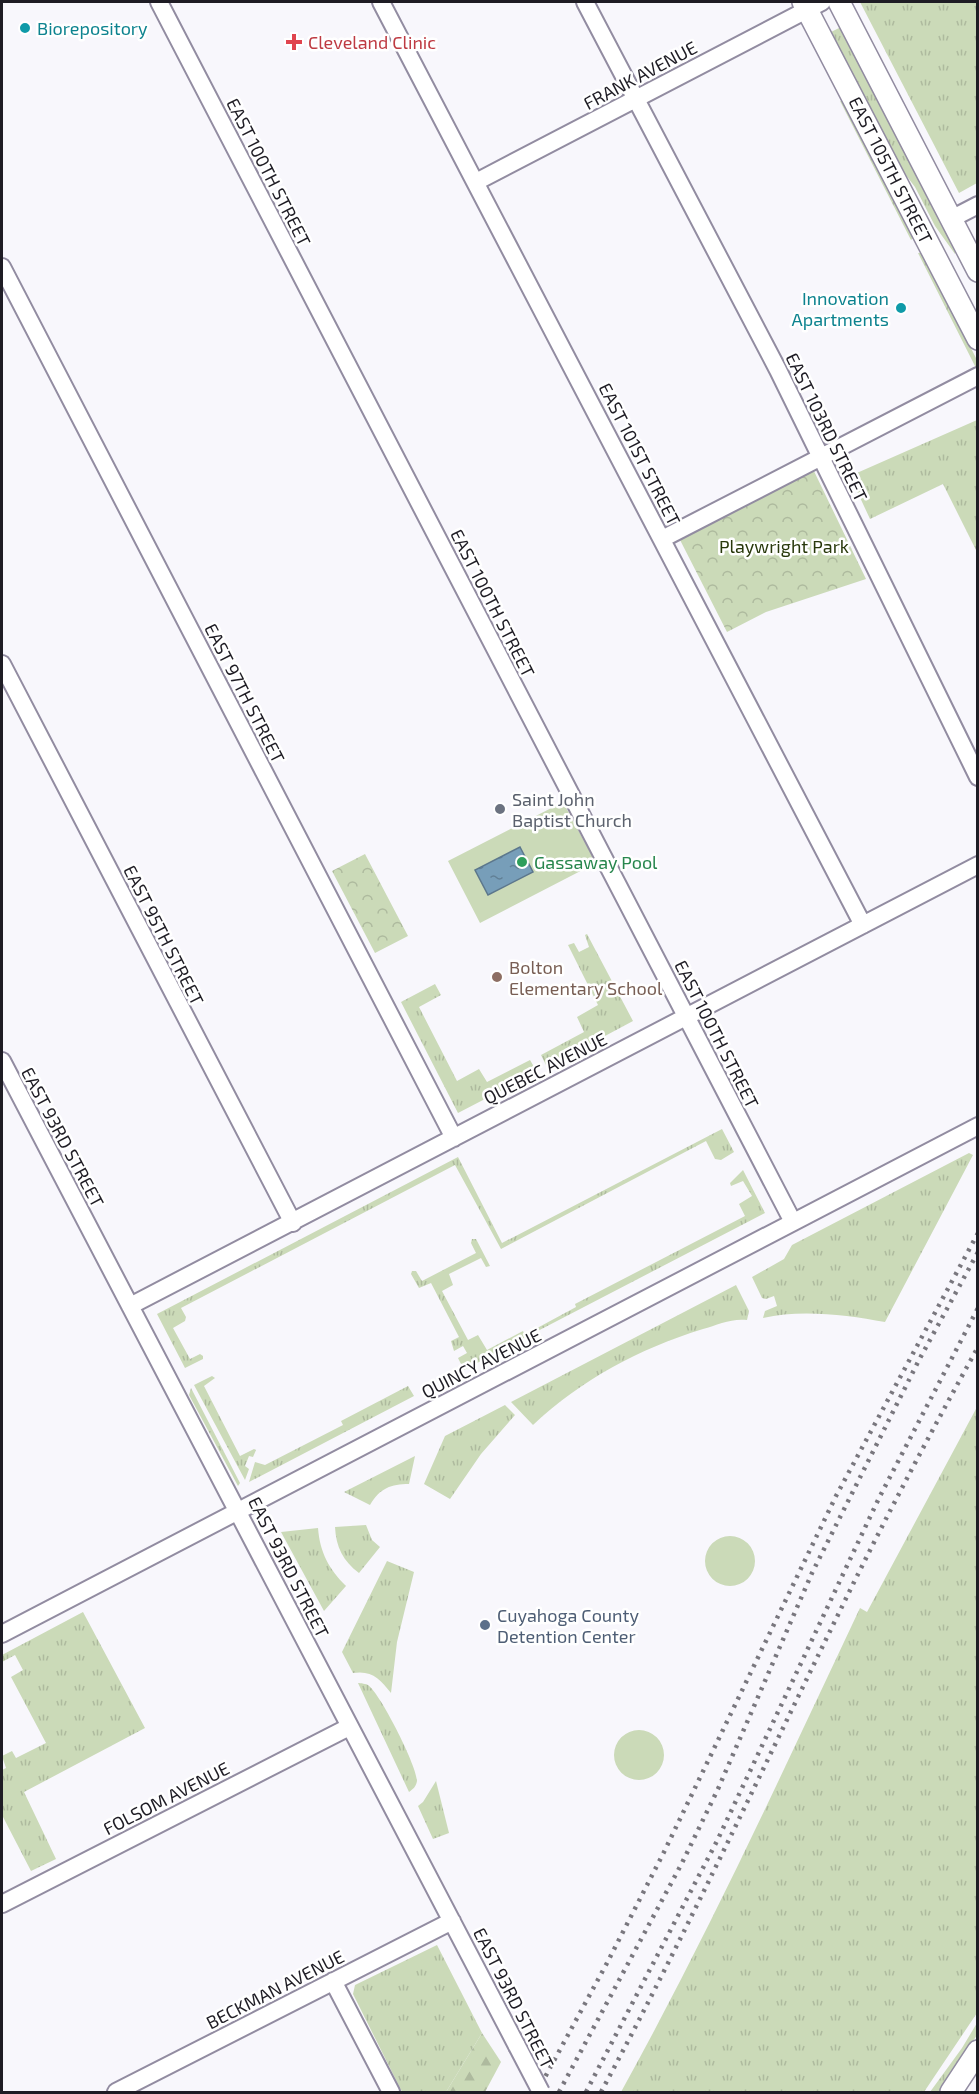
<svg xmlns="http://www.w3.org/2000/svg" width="979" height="2094" viewBox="0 0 979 2094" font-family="'Exo 2',sans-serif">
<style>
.grass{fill:url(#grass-tufts)}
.forest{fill:url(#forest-firs)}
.park{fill:url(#park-crowns)}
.garden{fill:#cbdab8}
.water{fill:url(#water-ripples);stroke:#5c778c;stroke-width:1.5}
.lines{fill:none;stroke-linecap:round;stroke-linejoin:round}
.minor-casing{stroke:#928ca1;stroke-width:20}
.major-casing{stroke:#928ca1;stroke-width:24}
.minor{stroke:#fff;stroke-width:16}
.major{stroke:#fff;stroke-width:21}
.rail{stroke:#79777e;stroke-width:4.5;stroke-dasharray:3 6;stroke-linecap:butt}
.minor-bridge-casing{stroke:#928ca1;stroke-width:20;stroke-linecap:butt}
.minor-bridge{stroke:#fff;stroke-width:16}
.culture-dot{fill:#0f9aa8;stroke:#fff;stroke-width:2}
.health-dot{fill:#e0444e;stroke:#fff;stroke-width:2}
.worship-dot{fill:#6b7280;stroke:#fff;stroke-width:2}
.leisure-dot{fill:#2e9e5b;stroke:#fff;stroke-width:2}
.education-dot{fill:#8d6e63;stroke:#fff;stroke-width:2}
.service-dot{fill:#5c6f8a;stroke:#fff;stroke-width:2}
.labels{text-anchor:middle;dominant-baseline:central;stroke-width:5;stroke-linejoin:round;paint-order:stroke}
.culture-label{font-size:18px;fill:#0d838f;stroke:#fff;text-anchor:start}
.health-label{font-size:18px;fill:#be3a42;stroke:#fff;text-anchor:start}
.street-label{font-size:18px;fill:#1e1c24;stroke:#fff}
.park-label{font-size:18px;fill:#28380b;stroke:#fff}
.worship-label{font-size:18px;fill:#5b616d;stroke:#fff;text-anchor:start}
.leisure-label{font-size:18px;fill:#27864d;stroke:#fff;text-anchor:start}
.education-label{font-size:18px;fill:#785e54;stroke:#fff;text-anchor:start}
.service-label{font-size:18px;fill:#4e5e75;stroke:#fff;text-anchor:start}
</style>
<defs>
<pattern id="grass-tufts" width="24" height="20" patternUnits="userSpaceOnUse" patternTransform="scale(1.5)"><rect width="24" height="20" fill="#cbdab8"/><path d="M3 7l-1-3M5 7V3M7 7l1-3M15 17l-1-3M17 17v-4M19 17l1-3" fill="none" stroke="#aeba9e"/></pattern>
<pattern id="forest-firs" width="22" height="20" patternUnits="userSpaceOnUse" patternTransform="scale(1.5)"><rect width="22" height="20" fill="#cbdab8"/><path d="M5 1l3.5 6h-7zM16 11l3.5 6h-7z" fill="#aeba9e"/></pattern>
<pattern id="park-crowns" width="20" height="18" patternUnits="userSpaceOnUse" patternTransform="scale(1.5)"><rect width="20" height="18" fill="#cbdab8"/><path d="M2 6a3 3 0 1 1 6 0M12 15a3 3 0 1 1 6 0" fill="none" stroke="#aeba9e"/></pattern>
<pattern id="water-ripples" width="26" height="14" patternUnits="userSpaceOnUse" patternTransform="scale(1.5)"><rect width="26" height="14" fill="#779eb9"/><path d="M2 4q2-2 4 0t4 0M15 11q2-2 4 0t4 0" fill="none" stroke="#618096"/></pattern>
</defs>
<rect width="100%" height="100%" fill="#f8f7fc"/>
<!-- grass -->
<path class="grass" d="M860 2H977V183L959 193Z
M841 27 956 251 955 254 935 226 915 187 895 161 829 33Z
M840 101 845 102 914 237 911 240Z
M918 253H923L977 360V370Z
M977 420V552L943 484 870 519 850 476Z
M587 934 633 1021 547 1067 541 1055 584 1032 577 1017 598 1005 568 945 574 943 579 952 589 947 585 935Z
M435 984 441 995 419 1007 457 1081 479 1069 487 1082 530 1060 537 1072 458 1113 401 1002Z
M722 1129 734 1152 721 1160 715 1159 706 1141 501 1249 455 1165 181 1308 186 1317 185 1321 173 1328 190 1359 200 1354 203 1356V1359L185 1368 157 1314 458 1157 502 1243Z
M969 1153 973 1155 885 1322C847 1315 801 1309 763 1318L765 1311 777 1306 774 1296 766 1299 762 1298 752 1277 784 1259 792 1245Z
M743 1170 765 1213 530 1335 528 1333 576 1307 575 1304 745 1216 739 1204 752 1196 743 1181 731 1186 730 1183Z
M472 1239H476L490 1266 486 1267 481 1258 449 1274 453 1285 442 1291 468 1340 478 1335 487 1350 523 1331 526 1337 464 1370 458 1358 467 1353 463 1346 454 1351 451 1341 459 1337 431 1283 419 1288 411 1274 412 1271H416L422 1281 476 1253 471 1243Z
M736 1285 749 1311 747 1320C732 1318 717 1325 703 1329 639 1349 582 1379 533 1425L511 1402Z
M212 1376 215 1378 204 1386 240 1456 254 1449 256 1450 253 1457 249 1456 245 1466 249 1469 245 1480 194 1385Z
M408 1386 414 1396 249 1482 255 1462 265 1465 343 1425 341 1421Z
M191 1388 240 1483 238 1486 189 1395Z
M505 1405 515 1415 481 1454 450 1499 424 1484 445 1436Z
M977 1407V2013L924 2092H621C708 1935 783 1771 860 1608L867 1612Z
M415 1456 409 1484C391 1484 380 1488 370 1505L344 1492Z
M366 1525 372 1540 380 1547 359 1573C343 1561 336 1547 335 1527Z
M318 1528C320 1553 329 1569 346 1586L324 1611 281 1532Z
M387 1561 414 1572 397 1642 391 1693C380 1679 372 1670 353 1673L342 1652Z
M83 1612 145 1728 24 1792 56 1859 31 1871 2 1815V1770L6 1768 2 1756 12 1751 16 1758 46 1743 11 1677 23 1670 15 1655 2 1662V1655Z
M358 1683C360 1683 367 1684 368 1685 380 1693 417 1766 417 1781 416 1787 413 1789 409 1792Z
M436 1781 449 1833 433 1839 418 1806 423 1802Z
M437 1945 482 2033 446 2092H402L353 1994 355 1985Z
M977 2023V2035L939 2092H930L962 2048Z"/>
<!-- forest -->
<path class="forest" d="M482 2033 501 2062 485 2092H446Z"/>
<!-- park -->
<path class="park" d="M812 467 866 579 766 612 727 632 678 536Z
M365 854 408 936 375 953 332 871Z"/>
<!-- garden -->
<path class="garden" d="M563 802 596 863 480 923 448 861Z
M705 1561a25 25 0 1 1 50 0a25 25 0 1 1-50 0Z
M614 1755a25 25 0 1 1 50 0a25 25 0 1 1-50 0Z"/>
<!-- water -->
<path class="water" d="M520 847 533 872 488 895 475 870Z"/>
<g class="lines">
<!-- minor casing -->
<g class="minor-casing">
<path id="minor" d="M159 2 793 1222
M381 2 863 925
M585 2 778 370 978 777
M476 182 822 2
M951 219 978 205
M2 267 454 1138
M662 539 978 376
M2 664 293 1223
M2 1061 517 2046
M130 1306 978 865
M2 1634 978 1126
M2 1904 349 1727
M333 1981 391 2092
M116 2092 452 1921"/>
</g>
<!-- major casing -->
<g class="major-casing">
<path id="major" d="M803 2 978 339
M839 2 978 271
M951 2092 978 2051"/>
</g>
<!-- minor -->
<use href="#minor" class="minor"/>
<!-- major -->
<use href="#major" class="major"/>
<!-- rail -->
<path class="rail" d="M537 2092 607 1963 664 1852 836 1496 978 1233
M559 2092 682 1863 718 1789 812 1573 919 1360 978 1252
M586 2092 717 1841 879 1498 978 1308
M601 2092C684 1938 758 1778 835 1621 880 1528 928 1437 978 1347"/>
<!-- minor-bridge casing -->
<g class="minor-bridge-casing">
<path id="minor-bridge" d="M517 2046 541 2092"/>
</g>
<!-- minor-bridge -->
<use href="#minor-bridge" class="minor-bridge"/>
</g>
<!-- markers -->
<g class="culture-dot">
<circle cx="25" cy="28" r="6"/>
<circle cx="901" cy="308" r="6"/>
</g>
<path class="health-dot" d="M291 33h6v6h6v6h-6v6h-6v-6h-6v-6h6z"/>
<circle class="worship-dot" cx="500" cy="809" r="6"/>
<circle class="leisure-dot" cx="522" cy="862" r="6"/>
<circle class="education-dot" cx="497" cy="977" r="6"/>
<circle class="service-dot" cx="485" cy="1625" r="6"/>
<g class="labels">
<!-- culture labels -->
<g class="culture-label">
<text x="37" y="28">Biorepository</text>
<text x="889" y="298" text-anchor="end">Innovation<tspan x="889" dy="21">Apartments</tspan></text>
</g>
<!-- health labels -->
<g class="health-label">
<text x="308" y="42">Cleveland Clinic</text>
</g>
<!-- street labels -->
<g class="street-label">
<text transform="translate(640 75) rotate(-28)">FRANK AVENUE</text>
<text transform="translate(891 170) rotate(63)">EAST 105TH STREET</text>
<text transform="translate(269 172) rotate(63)">EAST 100TH STREET</text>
<text transform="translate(827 427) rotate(64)">EAST 103RD STREET</text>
<text transform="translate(640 454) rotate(63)">EAST 101ST STREET</text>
<text transform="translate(493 603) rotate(63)">EAST 100TH STREET</text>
<text transform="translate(245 693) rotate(63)">EAST 97TH STREET</text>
<text transform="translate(164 935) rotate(63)">EAST 95TH STREET</text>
<text transform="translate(717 1034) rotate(63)">EAST 100TH STREET</text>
<text transform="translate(545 1068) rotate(-27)">QUEBEC AVENUE</text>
<text transform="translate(63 1137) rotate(62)">EAST 93RD STREET</text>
<text transform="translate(481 1363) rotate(-27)">QUINCY AVENUE</text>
<text transform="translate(289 1567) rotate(63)">EAST 93RD STREET</text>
<text transform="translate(166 1798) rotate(-27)">FOLSOM AVENUE</text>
<text transform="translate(275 1989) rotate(-27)">BECKMAN AVENUE</text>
<text transform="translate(514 1998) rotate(63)">EAST 93RD STREET</text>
</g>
<!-- park labels -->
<g class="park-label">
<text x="784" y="546">Playwright Park</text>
</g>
<!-- worship labels -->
<g class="worship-label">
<text x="512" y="799">Saint John<tspan x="512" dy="21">Baptist Church</tspan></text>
</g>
<!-- leisure labels -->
<g class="leisure-label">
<text x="534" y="862">Gassaway Pool</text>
</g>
<!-- education labels -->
<g class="education-label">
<text x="509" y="967">Bolton<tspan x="509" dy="21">Elementary School</tspan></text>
</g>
<!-- service labels -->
<g class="service-label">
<text x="497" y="1615">Cuyahoga County<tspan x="497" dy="21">Detention Center</tspan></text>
</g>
</g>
<!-- border -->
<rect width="979" height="2094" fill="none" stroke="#1e1c24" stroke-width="6"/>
</svg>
